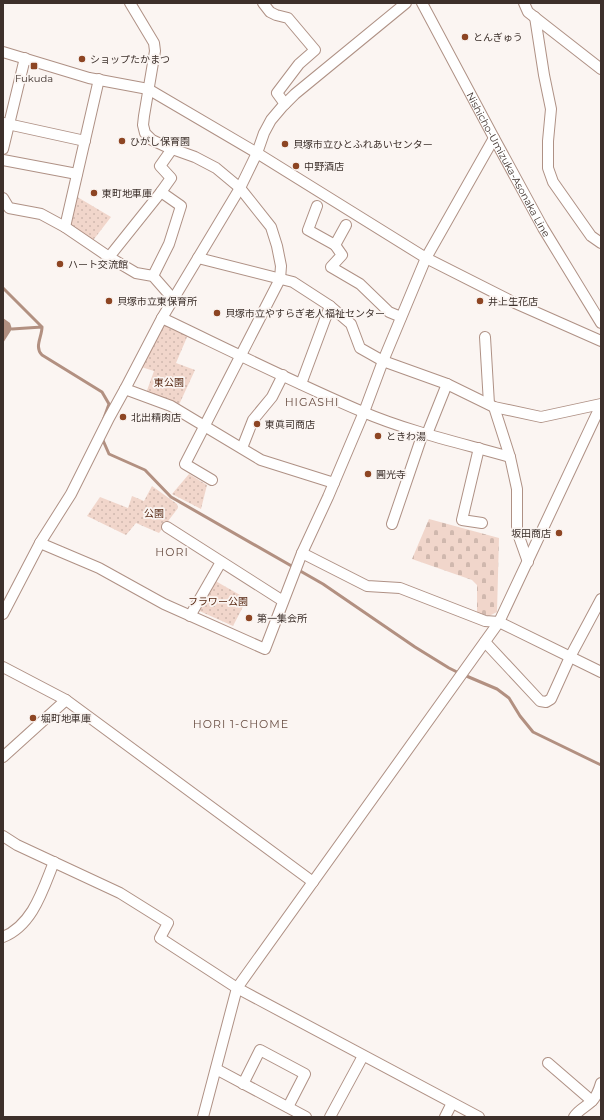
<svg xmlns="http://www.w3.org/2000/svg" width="604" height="1120" viewBox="0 0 604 1120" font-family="Montserrat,'Noto Sans JP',sans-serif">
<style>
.grass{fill:url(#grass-dots)}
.cemetery{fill:url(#cemetery-stones)}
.water{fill:#b29081}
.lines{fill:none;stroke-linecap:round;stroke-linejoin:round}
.stream{stroke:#b29081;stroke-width:3}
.minor-casing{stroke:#af9185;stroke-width:12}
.minor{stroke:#fff;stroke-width:10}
.poi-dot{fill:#8d4523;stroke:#fbf5f2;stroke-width:1.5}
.labels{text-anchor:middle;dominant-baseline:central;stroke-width:3.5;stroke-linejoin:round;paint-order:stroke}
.poi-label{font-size:10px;fill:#3d302b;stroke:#fbf5f2;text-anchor:start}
.street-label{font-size:10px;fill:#3d302b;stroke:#fbf5f2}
.park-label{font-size:10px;fill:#552610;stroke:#fbf5f2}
.neighbourhood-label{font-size:11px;letter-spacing:1px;fill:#694e43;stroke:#fbf5f2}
</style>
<defs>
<pattern id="grass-dots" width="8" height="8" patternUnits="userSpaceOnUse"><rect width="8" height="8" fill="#f1d6cb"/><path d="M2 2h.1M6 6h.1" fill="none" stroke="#d0b8ae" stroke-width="1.8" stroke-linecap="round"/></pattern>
<pattern id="cemetery-stones" width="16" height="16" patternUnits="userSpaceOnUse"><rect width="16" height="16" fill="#f1d6cb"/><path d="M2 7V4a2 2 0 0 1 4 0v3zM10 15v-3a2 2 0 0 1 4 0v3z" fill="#d0b8ae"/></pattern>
</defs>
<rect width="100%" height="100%" fill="#fbf5f2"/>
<!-- grass -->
<path class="grass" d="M74 195 111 217 91 243 65 227Z
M162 318 190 330 176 363 195 370 177 409 145 396 154 371 138 366Z
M189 474 207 485 201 509 172 494Z
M152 486 177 504 178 508 159 533 136 523 126 535 87 516 100 497 128 508 132 496 144 501Z
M212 579 247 599 233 626 195 609Z"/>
<!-- cemetery -->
<path class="cemetery" d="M429 519 499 538 497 612 489 616 477 613V585L472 580 412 559Z"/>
<!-- water -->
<path class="water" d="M3 318 10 323 12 329 3 343Z"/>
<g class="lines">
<!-- stream -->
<path class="stream" d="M3 288 42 327
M12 329 42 327C42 337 34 347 42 355L102 392 109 404 104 418
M102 438 109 454 145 470 171 497 323 584 415 647 449 668 459 673
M464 675 497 689 509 698 520 716 533 732 601 765"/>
<!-- minor casing -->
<g class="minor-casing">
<g id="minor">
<path d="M130 3 154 43 155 51 144 116 143 125 145 133 152 140 167 147 195 157 216 168 240 188 271 227 277 246 281 266 280 279 185 464 212 480"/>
<path d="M263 3 270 12 276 15 288 18 315 50 299 64 277 93 285 104"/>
<path id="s1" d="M422 3 494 138 543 228 601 323"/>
<path d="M524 3 528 12 601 69"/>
<path d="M535 17 544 75 551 109 548 141V168L553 182 591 236 601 243"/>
<path d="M3 52 89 78 148 89 257 153 426 258 515 303 601 341"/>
<path d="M3 123 85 141"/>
<path d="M3 149 25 58"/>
<path d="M3 160 77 174"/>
<path d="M3 198 9 208 41 214 65 227 109 257 136 273 153 276 174 300"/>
<path d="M317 206 308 230 335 245 342 255 331 267 360 284 389 312 401 317"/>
<path d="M65 227 99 79"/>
<path d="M335 245 346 225"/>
<path d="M109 257 161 192 171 178 160 166 172 149"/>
<path d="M198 258 293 282 330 306 351 324 360 348 383 361 447 384 494 407 541 417 601 404"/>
<path d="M153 276 169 244 181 206 161 192"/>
<path d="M162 318C229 350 295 383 363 412 410 432 461 443 510 457"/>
<path d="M485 337 489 404"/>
<path d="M301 384 330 306"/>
<path d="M125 389 171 406 261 460 334 483"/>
<path d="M494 407 510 457 517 489V531L528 562"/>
<path d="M427 434 447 384"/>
<path d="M242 448 253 420 272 397 283 375"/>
<path d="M479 448 462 520 482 523"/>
<path d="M392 524 423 433"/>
<path d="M167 527 283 601"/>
<path d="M40 543 99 568 164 604 265 649 302 553 328 497 364 412 383 361 426 258 494 138"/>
<path d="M302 553 367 586 400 588 485 621 499 622 601 672"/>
<path d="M3 614 40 543 71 494 109 418 125 389 162 318 240 188 257 153 264 133 271 120 282 107 295 94 406 3"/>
<path d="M190 616 221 562"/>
<path d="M485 642 540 701 546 702 551 699 570 657 601 599"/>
<path d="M3 667 66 700 313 882"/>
<path d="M3 757 66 700"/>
<path d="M3 836 17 845 120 893 168 923 160 938 237 988 479 1117"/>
<path d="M3 937C33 925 43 889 54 862"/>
<path d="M548 1063 592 1101"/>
<path d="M216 1069 306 1117"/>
<path d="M243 1084 260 1050 305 1074 288 1107"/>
<path d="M203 1117 237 988 499 622 601 405"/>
<path d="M330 1117 363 1056"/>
<path d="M445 1117 452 1103"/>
<path d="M574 1117C578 1110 586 1107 592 1101 597 1096 599 1090 601 1083"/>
</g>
</g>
<!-- minor -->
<use href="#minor" class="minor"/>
</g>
<!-- markers -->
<g class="poi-dot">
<circle cx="465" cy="37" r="4"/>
<circle cx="82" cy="59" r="4"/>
<rect x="30" y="62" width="8" height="8" rx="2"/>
<circle cx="122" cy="141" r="4"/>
<circle cx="285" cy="144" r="4"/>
<circle cx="296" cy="166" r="4"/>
<circle cx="94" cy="193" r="4"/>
<circle cx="60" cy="264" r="4"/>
<circle cx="109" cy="301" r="4"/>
<circle cx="480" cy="301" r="4"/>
<circle cx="217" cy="313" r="4"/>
<circle cx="123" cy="417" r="4"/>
<circle cx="257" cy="424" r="4"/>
<circle cx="378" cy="436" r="4"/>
<circle cx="368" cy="474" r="4"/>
<circle cx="559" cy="533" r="4"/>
<circle cx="249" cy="618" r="4"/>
<circle cx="33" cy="718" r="4"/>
</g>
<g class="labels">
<!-- poi labels -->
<g class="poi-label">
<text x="473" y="37">とんぎゅう</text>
<text x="90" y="59">ショップたかまつ</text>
<text x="34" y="78" text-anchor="middle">Fukuda</text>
<text x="130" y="141">ひがし保育園</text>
<text x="293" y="144">貝塚市立ひとふれあいセンター</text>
<text x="304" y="166">中野酒店</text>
<text x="102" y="193">東町地車庫</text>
<text x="68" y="264">ハート交流館</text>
<text x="117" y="301">貝塚市立東保育所</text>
<text x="488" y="301">井上生花店</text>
<text x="225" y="313">貝塚市立やすらぎ老人福祉センター</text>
<text x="131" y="417">北出精肉店</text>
<text x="265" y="424">東眞司商店</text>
<text x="386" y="436">ときわ湯</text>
<text x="376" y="474">圓光寺</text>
<text x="551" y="533" text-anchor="end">坂田商店</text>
<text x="257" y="618">第一集会所</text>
<text x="41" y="718">堀町地車庫</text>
</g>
<!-- street labels -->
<g class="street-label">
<text stroke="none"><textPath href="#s1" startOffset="183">Nishicho-Umizuka-Asonaka Line</textPath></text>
</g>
<!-- park labels -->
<g class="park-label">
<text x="169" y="382">東公園</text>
<text x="154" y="513">公園</text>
<text x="218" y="601">フラワー公園</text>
</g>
<!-- neighbourhood labels -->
<g class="neighbourhood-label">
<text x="312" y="402">HIGASHI</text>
<text x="172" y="552">HORI</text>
<text x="241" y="724">HORI 1-CHOME</text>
</g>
</g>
<!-- border -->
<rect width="604" height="1120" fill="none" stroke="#3d302b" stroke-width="8"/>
</svg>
